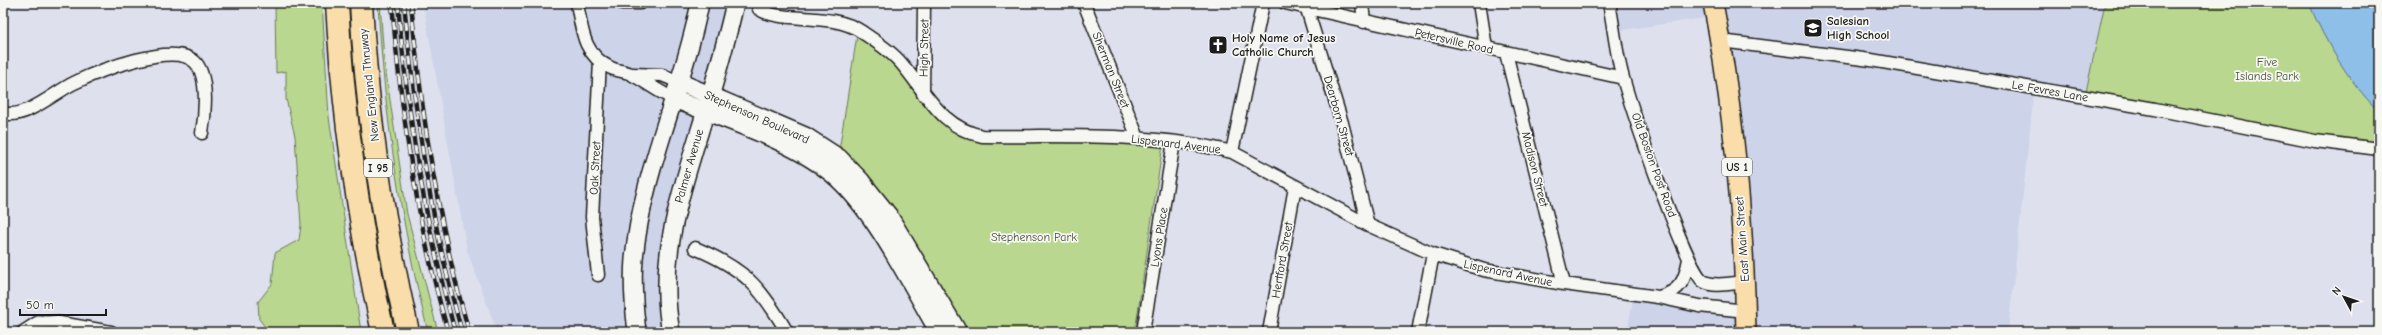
<svg xmlns="http://www.w3.org/2000/svg" width="2382" height="335" viewBox="0 0 2382 335" font-family="'Comic Neue',sans-serif">
<style>
.built{fill:#cdd3e9}
.green{fill:#b9d78f;stroke:#6a7a56}
.water{fill:#8ebfe9;stroke:#607e97}
.lines{fill:none;stroke-linecap:round;stroke-linejoin:round}
.street-casing{stroke:#1c1c1c;stroke-width:15}
.secondary-casing{stroke:#1c1c1c;stroke-width:20}
.primary-casing{stroke:#1c1c1c;stroke-width:22}
.highway-casing{stroke:#1c1c1c;stroke-width:25}
.street{stroke:#f6f6f2;stroke-width:12}
.secondary{stroke:#f6f6f2;stroke-width:17}
.primary{stroke:#f9deab;stroke-width:19}
.highway{stroke:#f9deab;stroke-width:22}
.rail-casing{stroke:#1c1c1c;stroke-width:4.5}
.rail{stroke:#f6f6f2;stroke-width:3;stroke-dasharray:9;stroke-linecap:butt}
.labels{text-anchor:middle;dominant-baseline:central;stroke-width:3.5;stroke-linejoin:round;paint-order:stroke}
.shield{fill:#f6f6f2;stroke:#5d5d5c;stroke-width:1}
.shield-label{font-size:11px;font-weight:bold;fill:#1c1c1c}
.poi-label{font-size:12px;font-weight:bold;fill:#1c1c1c;stroke:#f6f6f2;text-anchor:start}
.street-label{font-size:12px;fill:#1c1c1c;stroke:#f6f6f2}
.park-label{font-size:12px;fill:#4b543e;stroke:#f6f6f2}
</style>
<rect width="100%" height="100%" fill="#dee1ed"/>
<filter id="ink" filterUnits="userSpaceOnUse"><feTurbulence type="fractalNoise" baseFrequency=".025" numOctaves="2"/><feDisplacementMap in="SourceGraphic" scale="8" xChannelSelector="R" yChannelSelector="G"/><feConvolveMatrix kernelMatrix="1 2 1 2 8 2 1 2 1" color-interpolation-filters="sRGB"/></filter>
<g filter="url(#ink)">
<!-- built -->
<path class="built" d="M423 3H737L676 223 673 332H497L467 250Z
M1612 3H2105L2084 101 2034 92 2008 332H1627L1633 299 1742 314 1718 16 1616 31Z"/>
<!-- green -->
<path class="green" d="M275 3H322L329 117 361 332H269L259 319 258 302 272 284 275 253 299 240 301 225 295 136 286 99V71L276 73Z
M378 3H380L384 60 407 214 438 332H428C401 224 384 114 378 3Z
M2105 3H2309C2326 44 2348 80 2379 112V154L2340 151 2084 101Z
M857 35 898 66 940 119 956 133 977 141 1163 144 1135 332H964L839 151Z
M44 328H52L59 332H30Z"/>
<!-- water -->
<path class="water" d="M2309 3H2379V112C2348 80 2326 44 2309 3Z"/>
<g class="lines">
<!-- street casing -->
<g class="street-casing">
<path id="street" d="M577 3C582 30 583 55 611 68 617 71 625 71 631 74 646 82 659 92 674 99
M622 3H640
M757 3 759 9C781 24 832 11 862 32 875 41 891 51 901 63 927 93 940 127 982 136 1065 137 1151 132 1232 152L1368 225 1433 254 1484 270 1564 284 1658 297 1699 306 1746 311
M1084 3 1138 138
M1285 3 1623 78
M1362 3 1364 22
M1479 3 1486 48
M1609 3C1614 28 1616 54 1623 78 1631 107 1686 269 1703 281 1713 288 1733 283 1745 282
M1307 9 1342 123 1368 225
M1721 41 1871 60 2155 109 2315 141 2379 149
M1506 53 1564 284
M632 74 662 75 679 82
M923 94 924 3
M3 113C25 120 55 92 74 83 98 71 174 41 195 62 209 76 205 116 202 133
M1232 152 1263 3
M695 248C745 269 760 286 787 332
M598 275 592 217 600 61
M1659 297C1681 291 1685 280 1689 259
M23 332 37 323 54 322 111 332
M1143 332 1174 142
M1269 332 1295 187
M1418 332 1433 254"/>
</g>
<!-- secondary casing -->
<g class="secondary-casing">
<path id="secondary" d="M679 82 805 136 839 158 861 181 889 216 958 332
M674 99C725 120 796 141 837 178 877 214 911 285 939 332
M637 332C634 308 632 283 634 259 642 171 683 89 700 3
M671 332C655 251 688 173 710 97 719 66 728 35 735 3"/>
</g>
<!-- primary casing -->
<g class="primary-casing">
<path id="primary" d="M1713 3C1734 111 1744 222 1746 332"/>
</g>
<!-- highway casing -->
<g class="highway-casing">
<path id="highway" d="M337 3C343 114 359 224 383 332
M361 3C367 114 383 224 408 332"/>
</g>
<!-- street -->
<use href="#street" class="street"/>
<!-- secondary -->
<use href="#secondary" class="secondary"/>
<!-- primary -->
<use href="#primary" class="primary"/>
<!-- highway -->
<use href="#highway" class="highway"/>
<!-- rail casing -->
<g class="rail-casing">
<path id="rail" d="M392 3C401 114 417 224 448 332
M398 3C407 114 425 224 455 332
M404 3C415 114 431 224 462 332
M411 3C421 114 438 224 469 332"/>
</g>
<!-- rail -->
<use href="#rail" class="rail"/>
</g>
</g>
<!-- icons -->
<defs>
<g id="school-square" transform="scale(1)"><rect x="-9" y="-9" width="18" height="18" rx="4" fill="#1c1c1c" stroke="#f6f6f2"/><path d="M0-5L7-2L0 1L-7-2ZM-4 1L0 2.5L4 1V4Q0 6-4 4Z" fill="#fff"/></g>
<g id="church-square" transform="scale(1)"><rect x="-9" y="-9" width="18" height="18" rx="4" fill="#1c1c1c" stroke="#f6f6f2"/><path d="M-1.2-6h2.4v3.5h3.3v2.4h-3.3V6h-2.4V-.1h-3.3v-2.4h3.3Z" fill="#fff"/></g>
</defs>
<g fill-rule="evenodd">
<use href="#school-square" x="1813" y="28"/>
<use href="#church-square" x="1218" y="45"/>
</g>
<g class="labels">
<!-- shield labels -->
<g class="shield">
<rect x="1722" y="158" width="30" height="18" rx="3"/>
<rect x="364" y="159" width="28" height="18" rx="3"/>
</g>
<g class="shield-label">
<text x="1737" y="167">US 1</text>
<text x="378" y="168">I 95</text>
</g>
<!-- poi labels -->
<g class="poi-label">
<text x="1827" y="21">Salesian<tspan x="1827" dy="14">High School</tspan></text>
<text x="1232" y="38">Holy Name of Jesus<tspan x="1232" dy="14">Catholic Church</tspan></text>
</g>
<!-- street labels -->
<g class="street-label">
<text transform="translate(1454 41) rotate(13)">Petersville Road</text>
<text transform="translate(924 48) rotate(-89)">High Street</text>
<text transform="translate(1111 70) rotate(68)">Sherman Street</text>
<text transform="translate(369 85) rotate(-96)">New England Thruway</text>
<text transform="translate(2050 91) rotate(10)">Le Fevres Lane</text>
<text transform="translate(1339 116) rotate(74)">Dearborn Street</text>
<text transform="translate(757 117) rotate(24)">Stephenson Boulevard</text>
<text transform="translate(1176 144) rotate(7)">Lispenard Avenue</text>
<text transform="translate(1654 165) rotate(70)">Old Boston Post Road</text>
<text transform="translate(689 166) rotate(-74)">Palmer Avenue</text>
<text transform="translate(595 168) rotate(-87)">Oak Street</text>
<text transform="translate(1535 169) rotate(76)">Madison Street</text>
<text transform="translate(1159 237) rotate(-81)">Lyons Place</text>
<text transform="translate(1742 239) rotate(-94)">East Main Street</text>
<text transform="translate(1282 260) rotate(-80)">Hertford Street</text>
<text transform="translate(1508 273) rotate(12)">Lispenard Avenue</text>
</g>
<!-- park labels -->
<g class="park-label">
<text x="2267" y="62">Five<tspan x="2267" dy="14">Islands Park</tspan></text>
<text x="1034" y="237">Stephenson Park</text>
</g>
</g>
<!-- margin -->
<rect width="2382" height="335" fill="none" stroke="#f6f6f2" stroke-width="16"/>
<rect x="8" y="8" width="2366" height="319" fill="none" stroke="#1c1c1c" stroke-width="1.5" filter="url(#ink)"/>
<!-- north arrow -->
<g transform="translate(2344 297) rotate(310)" stroke="#f6f6f2" stroke-width="3" paint-order="stroke">
<path d="M0-3L7 15L0 10L-7 15Z" fill="#1c1c1c"/>
<text y="-6" font-size="11" font-weight="bold" text-anchor="middle" fill="#1c1c1c">N</text>
</g>
<!-- scale -->
<path d="M20 309v6h86v-6" fill="none" stroke="#1c1c1c" stroke-width="2"/>
<text x="26" y="309" font-size="12" fill="#1c1c1c" stroke="#f6f6f2" stroke-width="3" paint-order="stroke">50 m</text>
</svg>
